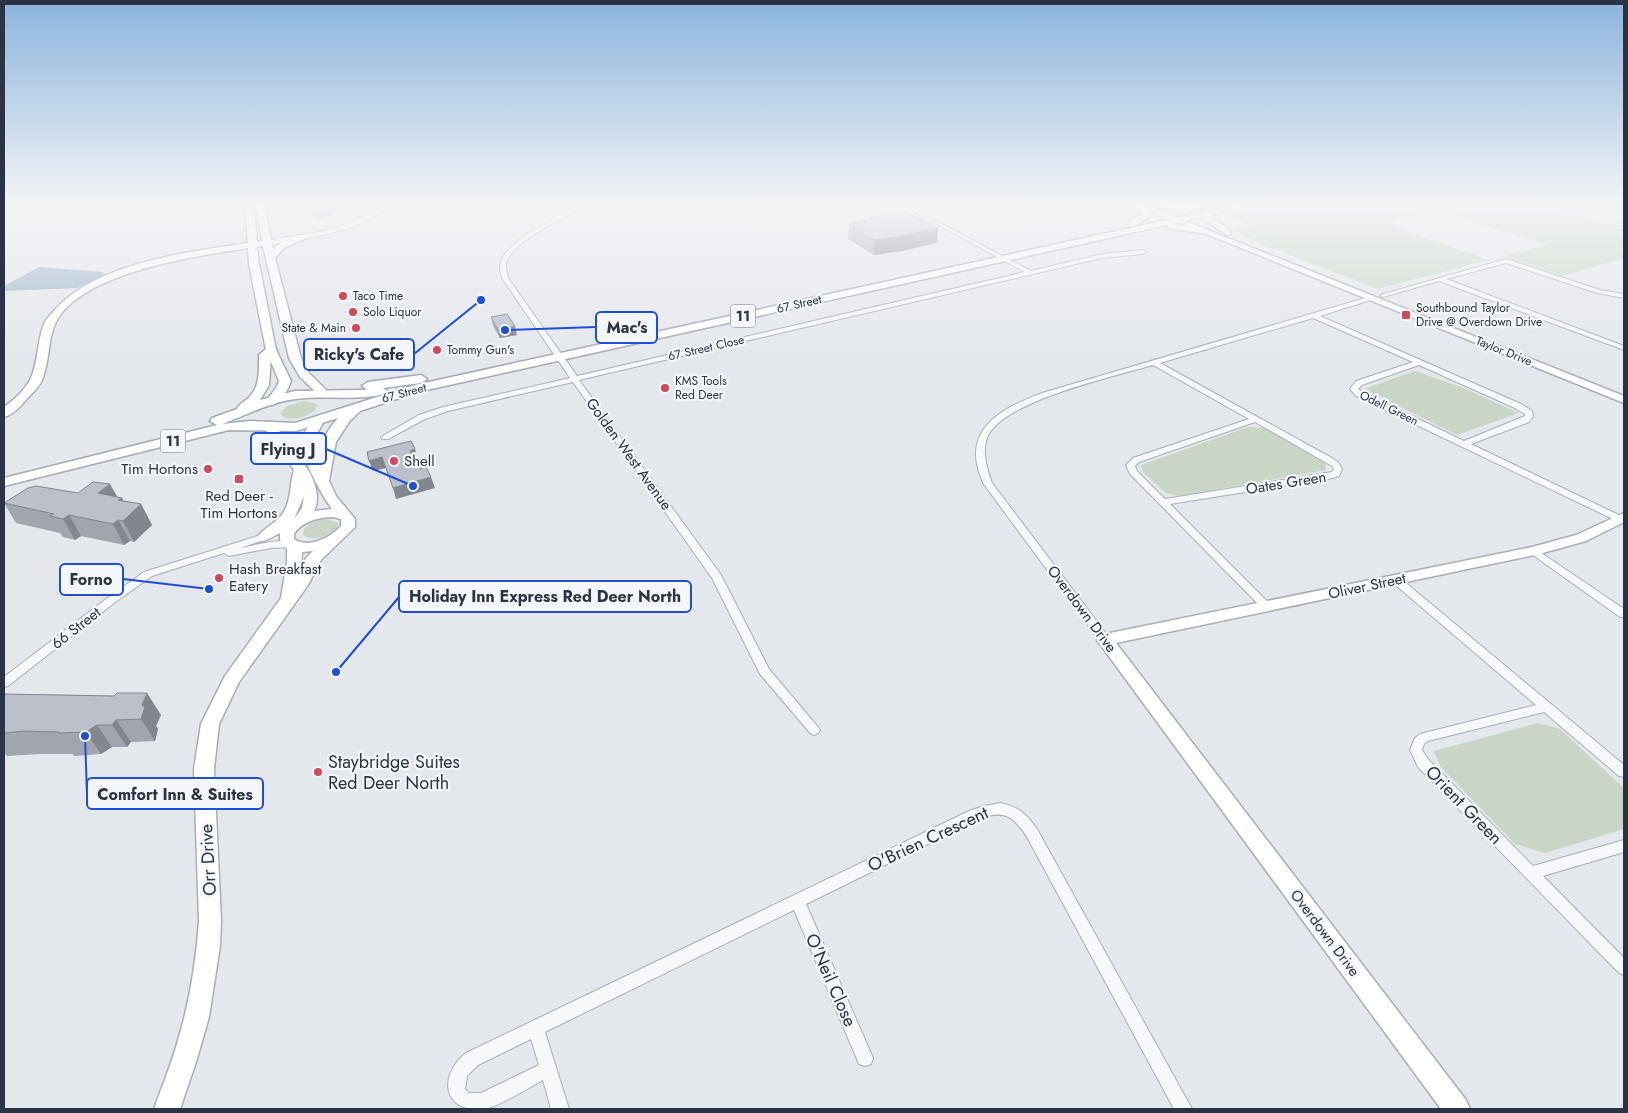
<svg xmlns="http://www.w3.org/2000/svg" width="1628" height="1113" viewBox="0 0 1628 1113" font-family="Jost,sans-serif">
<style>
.green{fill:#c9d6c5}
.water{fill:#9fb4cc}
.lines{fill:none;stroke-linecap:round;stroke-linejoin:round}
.street-casing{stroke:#a9aeb7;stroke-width:2}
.secondary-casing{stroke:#a9aeb7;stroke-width:3}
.primary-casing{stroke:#a3abb8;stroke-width:3}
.street{fill:#f7f8fa;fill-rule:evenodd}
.secondary{fill:#fff;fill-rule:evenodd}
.primary{fill:#fff;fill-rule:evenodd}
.wall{fill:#a1a5ae}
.shaded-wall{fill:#83868d}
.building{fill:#bbc0ca;stroke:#83868d}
.poi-dot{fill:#d1495b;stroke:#f4f6f9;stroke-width:2}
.labels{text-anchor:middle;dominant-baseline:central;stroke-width:4.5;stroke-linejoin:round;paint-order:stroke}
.far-poi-label{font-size:12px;fill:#2b3445;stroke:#f4f6f9;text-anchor:start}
.far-street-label{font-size:12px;fill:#2b3445;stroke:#f4f6f9}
.shield{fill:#f4f6f9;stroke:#676e7b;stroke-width:1}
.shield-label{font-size:14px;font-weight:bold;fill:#2b3445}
.street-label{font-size:15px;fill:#2b3445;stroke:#f4f6f9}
.poi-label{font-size:15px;fill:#2b3445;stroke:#f4f6f9;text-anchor:start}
.near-poi-label{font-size:18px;fill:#2b3445;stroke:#f4f6f9;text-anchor:start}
.near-street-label{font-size:18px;fill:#2b3445;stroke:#f4f6f9}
.leader{fill:none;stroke:#1d4ed8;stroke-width:2}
.callout-dot{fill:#1d4ed8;stroke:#f4f6f9;stroke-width:2}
.callout{fill:#f4f6f9;stroke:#1d4ed8;stroke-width:2}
.callout-label{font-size:16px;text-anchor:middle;font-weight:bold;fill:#2b3445}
</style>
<rect width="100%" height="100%" fill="#e4e7ec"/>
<!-- green -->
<path class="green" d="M1271 203H1531L1602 223 1624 225V258L1562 276 1504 256 1548 245 1435 210 1391 221 1406 231 1488 260 1378 289 1256 242 1233 230 1251 226 1222 213Z
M1415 371 1461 387 1519 413 1457 435 1364 389Z
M304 401 317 404 316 409C307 418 289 423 280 414L287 406Z
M1248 427 1264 428 1325 463 1326 470 1179 496 1166 493 1143 472 1141 465Z
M328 519 338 523C338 538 314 542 303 535L304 529C310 522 318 519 328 519Z
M1538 723 1560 729 1624 788V829L1545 853 1515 844 1440 766 1434 751Z"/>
<!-- water -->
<path class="water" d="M331 205 335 208 338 213 319 219 310 216C314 207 322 207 331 205Z
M39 267 103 272 104 275 78 288 4 291V286Z"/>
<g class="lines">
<!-- street casing -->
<g class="street-casing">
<path id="street" d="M389 203H395C361 232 309 238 267 245L264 243C275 237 300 236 313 233 341 228 366 217 389 203Z
M581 203H587C568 219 508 240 506 266 506 270 508 275 508 278L577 376 1025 272 898 203H903L1031 271 1102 254 1143 250 1146 252 1143 254 1102 258 579 380 721 575 769 669 818 727 820 730 818 733 814 735 810 733 760 674 712 578 573 382 448 411 425 419 388 439H382L381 437 419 415 443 407 570 378 502 278C501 275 500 270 500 266 503 240 561 216 581 203Z
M1624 221V225H1620V223Z
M1506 259 1600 290 1624 294V298L1597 293 1506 263 1446 279 1624 346V350L1439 281 1383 297 1380 295Z
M1372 296 1374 297V299L1320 316 1521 404 1532 411 1533 417 1529 422 1471 444 1623 517V521H1617L1356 396 1350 389 1356 381 1413 362 1313 318 1160 363 1330 457 1338 462 1342 469 1339 476 1333 478 1170 504 1270 604 1271 606 1270 608H1262L1130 474 1126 465 1133 458 1249 419 1153 365C1116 376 1001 401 987 438 982 454 987 468 992 483L1111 640 1109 643H1101L983 483C981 477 978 471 977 464 969 423 1010 405 1042 393ZM1419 365 1515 408 1525 414V416L1464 441 1362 392 1358 389 1362 385ZM1255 422 1332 466 1334 469 1332 472 1165 499 1137 471 1135 466 1139 462Z
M270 532 275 535 273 537 240 548C252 546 286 536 296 544L291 547 271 548 229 556 224 553 152 576 114 603 8 686 4 687V677L106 599 144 572Z
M1534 548 1624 609V617H1620L1530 553 1529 551 1530 549Z
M1396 577 1400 578 1624 765V777L1619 776 1544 712 1428 741 1424 744 1422 750 1428 759 1533 866 1624 840V852L1543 876 1624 958V975L1619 973 1418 767 1410 750 1415 738 1420 734 1536 705 1392 582 1391 580Z
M1000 803C1018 806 1027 815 1037 829L1192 1109H1174L1027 837C1013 816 1004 809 979 819L806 904 873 1058 871 1064 865 1066 859 1064 794 910 545 1032 569 1109H551L543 1080C531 1087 495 1108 484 1109 442 1113 438 1075 466 1053L969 811 984 806ZM531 1039 539 1065 481 1093H469L465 1089 467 1076 478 1065Z"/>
</g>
<!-- secondary casing -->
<g class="secondary-casing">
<path id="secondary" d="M245 203H253L257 242 262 241 256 203H264L273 249C279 242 301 231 309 237L284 248 275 258 301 358 309 373 331 395 329 397H321L300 377 289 358 263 246 257 247 259 264 276 350 291 381C288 390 281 402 272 405L266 401 276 388 279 381 266 350 249 264 248 248C196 256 108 269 68 306 44 329 53 353 42 380 39 388 30 395 25 401 19 408 12 415 4 417V407C13 401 25 390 30 380 38 365 37 341 44 324 45 320 50 316 53 312 94 263 188 252 248 243Z
M1130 203H1140L1624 396V403Z
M318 417 324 421 314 439 315 450 336 496 355 519V527L321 560 308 585 239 682 219 724 214 769 221 921 220 946 209 1017 196 1062 180 1109H154C162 1086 172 1063 178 1040 190 1001 196 961 199 921L194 769 201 724 225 676 281 598 287 561V549L280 540V533L264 541 259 540 257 537C263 529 274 524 281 516 292 502 289 486 294 470L263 426 269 422 273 423C290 446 328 482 314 511L332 509C323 497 298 453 302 439 304 432 310 424 314 418ZM304 496 302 508 294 519ZM333 517 341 519V526C330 538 308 549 294 539V534C301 522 319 517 333 517ZM313 551 306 558 301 569 302 552Z
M1624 513V522L1586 541 1539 554 1116 643 1466 1100 1470 1109H1441L1097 640 1099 636 1105 634 1532 547 1576 535Z"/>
</g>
<!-- primary casing -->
<g class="primary-casing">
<path id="primary" d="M1126 203H1135L1153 214 1135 226H1129V222L1143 214Z
M1154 203H1203L1207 206C1198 213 1163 210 1154 203Z
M1244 203H1258L1211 215 1210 217 1230 230V234L1227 235 1201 217 1173 224 1209 230V234L1171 229 1168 228 1167 225 418 392 360 411 349 422 336 442 329 481 327 484H317L315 481C317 457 321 436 338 418L296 431 229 430 4 486V478L217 425 210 421 212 418 237 409C239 403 247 401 251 395 260 385 259 368 259 355L267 348 271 346 277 350 271 356 269 385 260 400 295 391 359 390H367L362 386 368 382 421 375 427 379 421 383 383 388 387 391 385 394C356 401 326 395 296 399 270 402 247 415 222 424L250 421 295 423 415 385Z"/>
</g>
<!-- street -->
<use href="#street" class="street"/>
<!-- secondary -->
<use href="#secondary" class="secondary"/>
<!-- primary -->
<use href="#primary" class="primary"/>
</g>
<!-- wall -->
<path class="wall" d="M869 217 937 243 901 251 874 255 848 239 849 224 869 220Z
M491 317 517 335 500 338 493 326Z
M78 493 117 497 122 498 124 501 141 504 152 525 134 542 130 541 124 545 81 536 75 540 63 537 60 533 16 523 4 503Z
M4 694 114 696 161 715 156 726 158 729 155 741 131 742 127 747H112L101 754 74 756 73 754H40L7 756 4 752Z"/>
<!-- shaded-wall -->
<path class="shaded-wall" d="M938 228 937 243 901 251 874 255 875 240Z
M515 326 517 335 500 338 498 330Z
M376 358 379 367 361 370 358 361Z
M415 449 418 460 413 461 410 451Z
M382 457 386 468 373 471 369 461Z
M431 477 435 488 396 499 393 488Z
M110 484 119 500 122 498 130 514 141 504 152 525 134 542 123 521 98 493Z
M69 515 81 536 75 540 63 519Z
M118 520 130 541 124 545 113 524Z
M147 693 161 715 156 726 158 729 155 741 141 719 142 705Z
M116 720 131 742 127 747 112 725Z
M97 725 112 747 101 754 86 732Z"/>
<!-- building -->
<path class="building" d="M904 211 938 228 901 236 875 240 849 224 872 219 869 217Z
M507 314 515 326 498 330 491 317Z
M411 441 415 449 410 451 420 469 426 467 431 477 393 488 382 457 369 461 367 452Z
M93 482 110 484 98 493 122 498 118 500 141 504 123 521 118 520 113 524 69 515 63 519 50 516 54 514 4 503 28 488 36 486 78 493Z
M117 693H147L142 705 145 707 141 719 116 720 112 725H97L86 732 58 733 59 732 24 731 4 733V694L114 696Z"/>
<!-- sky -->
<linearGradient id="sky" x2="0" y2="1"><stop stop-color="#8bb4dd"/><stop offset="0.57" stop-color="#f3f4f6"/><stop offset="1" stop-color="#f3f4f6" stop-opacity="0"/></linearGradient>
<rect width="1628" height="358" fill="url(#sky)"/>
<!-- markers -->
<g class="poi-dot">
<circle cx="343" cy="296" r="5"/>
<circle cx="353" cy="312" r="5"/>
<rect x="1401" y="310" width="10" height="10" rx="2.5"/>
<circle cx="356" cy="328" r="5"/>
<circle cx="437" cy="350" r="5"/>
<circle cx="665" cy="388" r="5"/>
<circle cx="394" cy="461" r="5"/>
<circle cx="208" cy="469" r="5"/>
<rect x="234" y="474" width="10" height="10" rx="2.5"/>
<circle cx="219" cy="578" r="5"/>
<circle cx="318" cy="772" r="5"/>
</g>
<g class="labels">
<!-- far-poi labels -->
<g class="far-poi-label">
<text x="353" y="296">Taco Time</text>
<text x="1416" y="308">Southbound Taylor<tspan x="1416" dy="14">Drive @ Overdown Drive</tspan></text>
<text x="363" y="312">Solo Liquor</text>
<text x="346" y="328" text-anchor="end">State &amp; Main</text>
<text x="447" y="350">Tommy Gun's</text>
<text x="675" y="381">KMS Tools<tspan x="675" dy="14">Red Deer</tspan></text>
</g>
<!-- far-street labels -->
<g class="far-street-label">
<text transform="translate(799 304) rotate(-13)">67 Street</text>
<text transform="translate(706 348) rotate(-13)">67 Street Close</text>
<text transform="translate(1504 351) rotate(22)">Taylor Drive</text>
<text transform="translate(404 393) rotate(-15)">67 Street</text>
<text transform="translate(1389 408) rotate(26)">Odell Green</text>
</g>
<!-- shield labels -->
<g class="shield">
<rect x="730.5" y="304.5" width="25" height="23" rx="4"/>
<rect x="160.5" y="429.5" width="25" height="23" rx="4"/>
</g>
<g class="shield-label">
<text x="743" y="316">11</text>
<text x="173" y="441">11</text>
</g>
<!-- street labels -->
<g class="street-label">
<text transform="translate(629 454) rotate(54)">Golden West Avenue</text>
<text transform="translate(1286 483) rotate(-9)">Oates Green</text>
<text transform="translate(1367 586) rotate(-12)">Oliver Street</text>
<text transform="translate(1082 609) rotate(53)">Overdown Drive</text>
<text transform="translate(76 628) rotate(-38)">66 Street</text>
<text transform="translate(1325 933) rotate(53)">Overdown Drive</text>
</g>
<!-- poi labels -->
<g class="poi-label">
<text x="404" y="461">Shell</text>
<text x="198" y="469" text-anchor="end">Tim Hortons</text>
<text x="239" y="496" text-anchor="middle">Red Deer -<tspan x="239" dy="17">Tim Hortons</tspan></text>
<text x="229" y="569">Hash Breakfast<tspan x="229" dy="17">Eatery</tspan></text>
</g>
<!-- near-poi labels -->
<g class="near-poi-label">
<text x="328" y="762">Staybridge Suites<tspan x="328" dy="21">Red Deer North</tspan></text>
</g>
<!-- near-street labels -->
<g class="near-street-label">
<text transform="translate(1464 805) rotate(46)">Orient Green</text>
<text transform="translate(928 839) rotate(-25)">O'Brien Crescent</text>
<text transform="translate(208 860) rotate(-93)">Orr Drive</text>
<text transform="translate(831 980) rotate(66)">O'Neil Close</text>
</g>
</g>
<!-- callouts -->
<path class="leader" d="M505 330L596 327M481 300L414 354M413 486L326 449M209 589L123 579M336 672L399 597M85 736L87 794"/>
<g class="callout-dot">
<circle cx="505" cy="330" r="5"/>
<circle cx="481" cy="300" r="5"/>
<circle cx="413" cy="486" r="5"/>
<circle cx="209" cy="589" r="5"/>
<circle cx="336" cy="672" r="5"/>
<circle cx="85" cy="736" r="5"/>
</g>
<g class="callout">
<rect x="596" y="312" width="61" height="31" rx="5"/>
<rect x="304" y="339" width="110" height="31" rx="5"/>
<rect x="251" y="433" width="75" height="31" rx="5"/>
<rect x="60" y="564" width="63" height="31" rx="5"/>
<rect x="399" y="581" width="292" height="31" rx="5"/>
<rect x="87" y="778" width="176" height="31" rx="5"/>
</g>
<g class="callout-label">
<text x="627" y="333">Mac's</text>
<text x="359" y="360">Ricky's Cafe</text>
<text x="288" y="455">Flying J</text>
<text x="91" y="585">Forno</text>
<text x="545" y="602">Holiday Inn Express Red Deer North</text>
<text x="175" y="800">Comfort Inn &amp; Suites</text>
</g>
<!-- border -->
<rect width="1628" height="1113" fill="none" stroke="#2b3445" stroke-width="10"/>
</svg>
